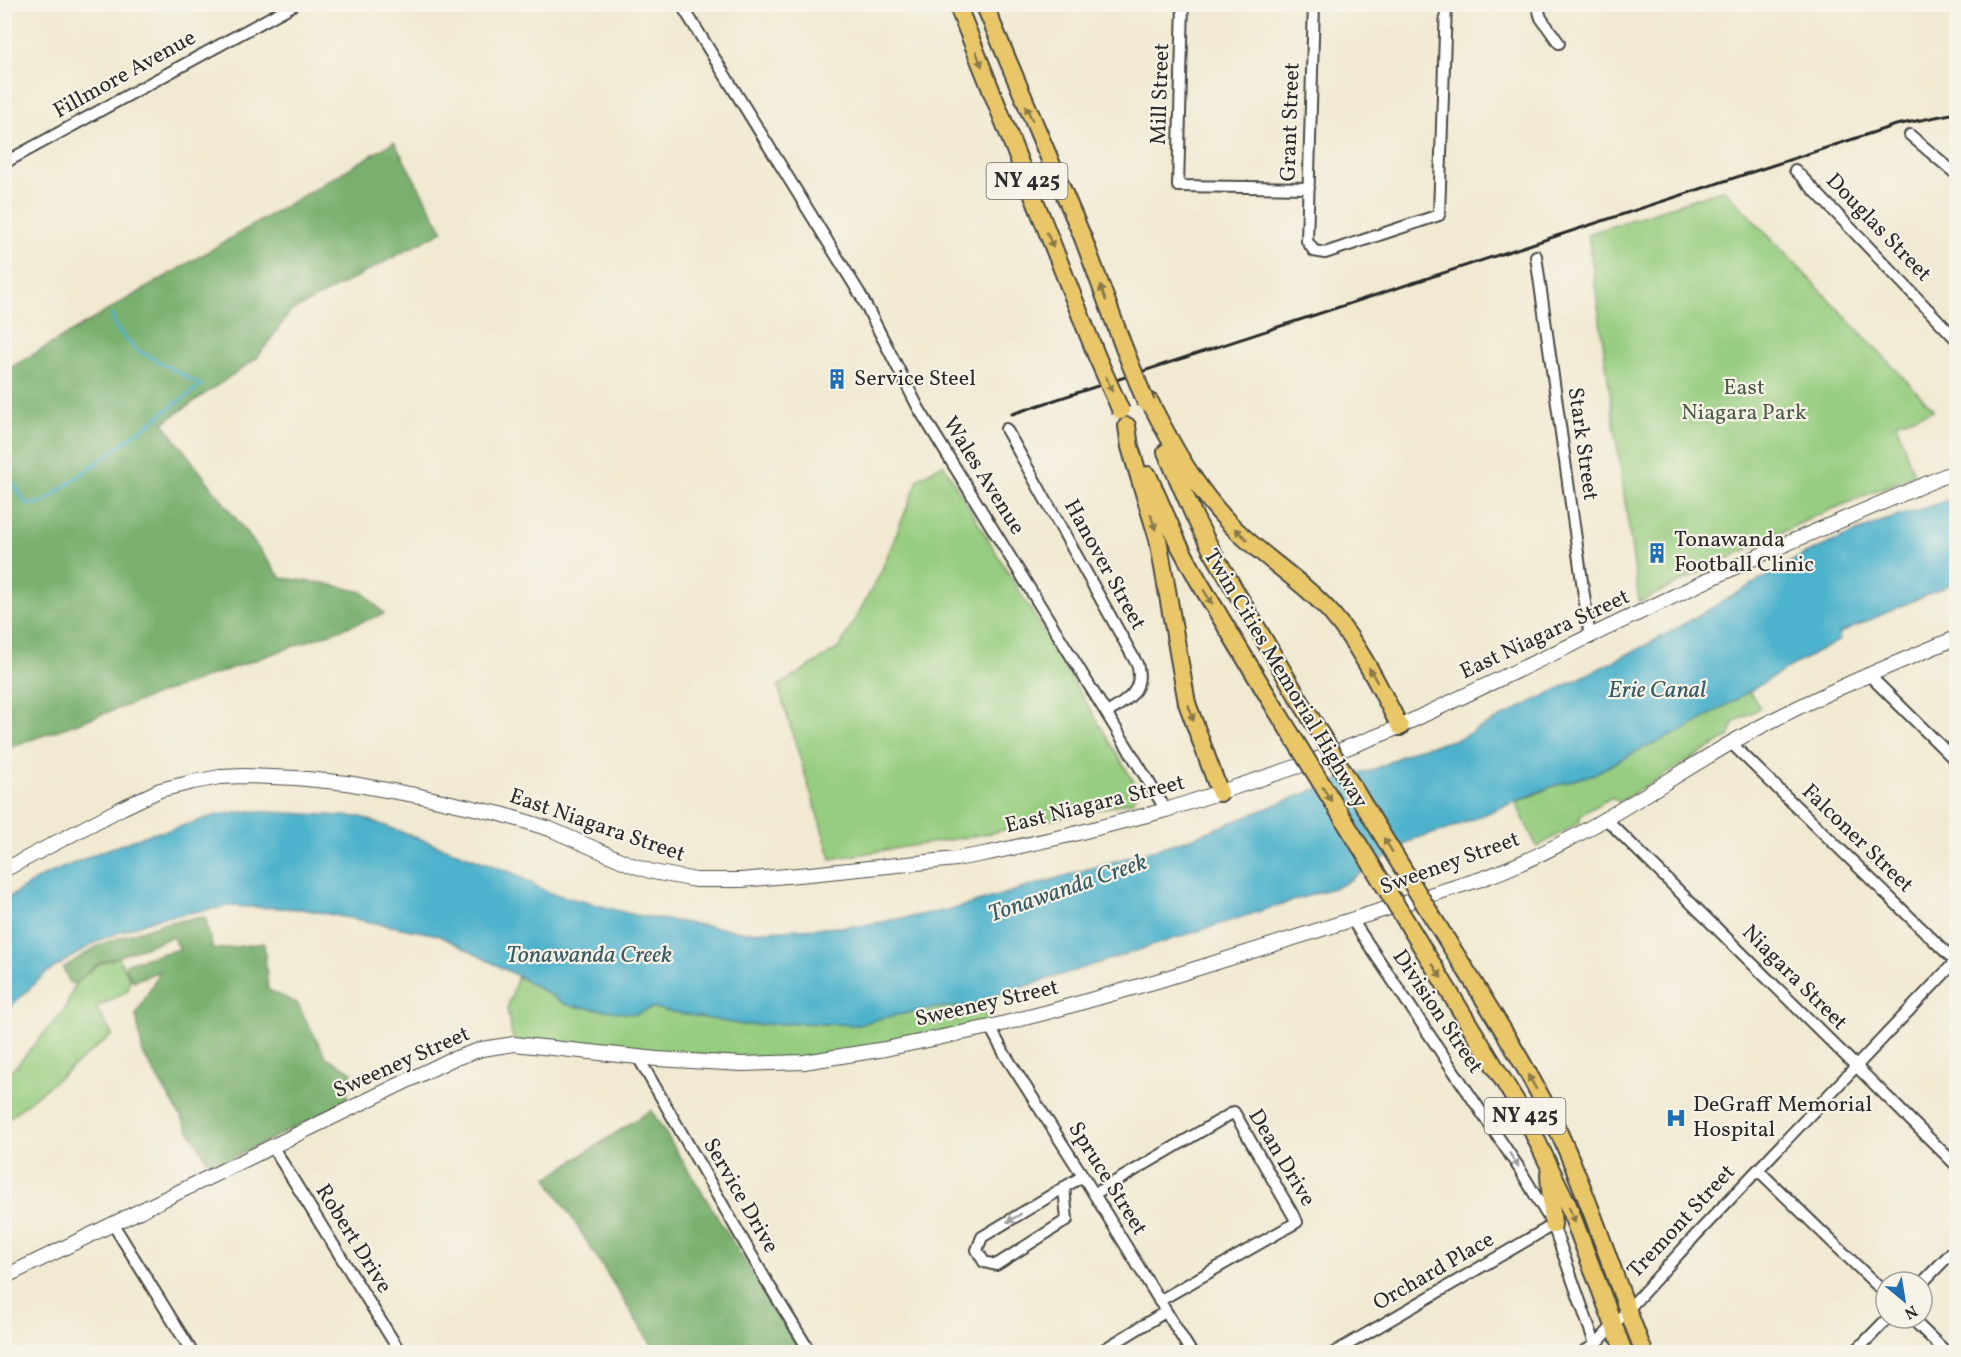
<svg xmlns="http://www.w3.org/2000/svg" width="1961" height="1357" viewBox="0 0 1961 1357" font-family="Vollkorn,serif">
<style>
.green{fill:#97cd80;stroke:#617c56;stroke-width:1.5}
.forest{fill:#79b06e;stroke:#526e4c;stroke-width:1.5}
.water{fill:#4db2cc;stroke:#3c6e7c;stroke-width:1.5}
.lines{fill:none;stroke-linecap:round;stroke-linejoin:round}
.stream{stroke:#4db2cc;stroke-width:3}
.minor-casing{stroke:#494844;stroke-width:14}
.tertiary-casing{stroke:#494844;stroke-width:16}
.primary-casing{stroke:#494844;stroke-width:20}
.minor{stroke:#fff;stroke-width:10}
.tertiary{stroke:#fff;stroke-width:14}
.primary{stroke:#e9c769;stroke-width:16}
.rail{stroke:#2b2b2b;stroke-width:3}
.primary-bridge-casing{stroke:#494844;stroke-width:20;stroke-linecap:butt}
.primary-bridge{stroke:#e9c769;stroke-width:16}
.oneway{fill:#8a794a}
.oneway2{fill:#a0a0a0}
.labels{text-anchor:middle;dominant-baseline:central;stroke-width:4.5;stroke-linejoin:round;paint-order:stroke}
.shield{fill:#f7f3e8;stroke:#686764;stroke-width:1.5}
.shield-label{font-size:21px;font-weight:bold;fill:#2b2b2b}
.street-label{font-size:22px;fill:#2b2b2b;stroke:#f7f3e8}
.poi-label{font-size:22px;fill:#2b2b2b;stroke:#f7f3e8;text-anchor:start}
.park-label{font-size:22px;fill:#4b5c44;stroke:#f7f3e8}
.water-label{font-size:24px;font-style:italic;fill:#375a63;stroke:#f7f3e8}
</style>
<rect width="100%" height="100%" fill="#f7f3e8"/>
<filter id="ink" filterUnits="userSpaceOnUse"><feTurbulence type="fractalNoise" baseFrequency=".0167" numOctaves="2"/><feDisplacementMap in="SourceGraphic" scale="12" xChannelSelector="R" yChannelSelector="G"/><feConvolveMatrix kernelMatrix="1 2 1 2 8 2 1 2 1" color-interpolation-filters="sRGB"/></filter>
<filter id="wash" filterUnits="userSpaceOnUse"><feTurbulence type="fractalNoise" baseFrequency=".008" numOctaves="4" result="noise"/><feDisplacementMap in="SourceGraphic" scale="24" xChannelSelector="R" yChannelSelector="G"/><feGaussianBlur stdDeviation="1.35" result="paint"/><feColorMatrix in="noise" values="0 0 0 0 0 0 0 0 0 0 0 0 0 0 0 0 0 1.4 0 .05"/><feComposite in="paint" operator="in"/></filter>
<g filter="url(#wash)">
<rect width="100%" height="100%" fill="#f1e9d1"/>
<!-- green -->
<path class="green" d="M1724 189 1934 410 1896 423 1914 475 1811 518 1639 602 1588 234Z
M943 464 1138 789 1134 801 991 833 831 859 778 686 839 648 881 572 919 478Z
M1749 691 1760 708 1733 723 1730 736 1619 802 1612 797 1580 815V822L1537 847 1516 803 1553 786 1594 774 1637 751 1688 728Z
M118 957 130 979 128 990 96 1008 112 1035 5 1121V1076L18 1064 65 1009 75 984 97 965Z
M518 976 567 1005 635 1014 652 1008 743 1025 801 1023 859 1025 881 1018 935 1008 981 1005 990 1027 804 1062 514 1044 507 1009Z"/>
<!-- forest -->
<path class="forest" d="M394 142 443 231 290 312 257 358 163 423 281 578 323 583 363 592 384 614 5 749V371Z
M205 917 213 950 264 943 268 990 297 1003 326 1057 352 1072 346 1102 212 1168 143 1054 136 1015 160 971 133 981 125 967 127 963 180 949 172 937 97 964 75 984 70 983 63 968 101 944 164 923Z
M651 1110 801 1352H656L547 1178Z"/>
<!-- water -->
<path class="water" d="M1956 498V582L1838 634 1840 640 1790 667 1688 728 1637 751 1594 774 1553 786 1446 830 1414 839 1342 885 992 997 981 1005 935 1008 881 1018 859 1025 801 1023 743 1025 652 1008 635 1014 567 1005 518 976 438 935 302 909 229 906 158 918 99 940 46 973 5 1012V900L39 878 100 852 153 833 166 831 217 815 251 811 361 817 513 873 547 892 635 915 747 932 859 926 954 909 1189 839 1359 772 1371 771 1416 749 1458 739 1656 640 1805 554 1880 522Z"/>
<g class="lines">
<!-- stream -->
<path class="stream" d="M4 466 26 504 43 503 201 385 134 348 115 327 112 315"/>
</g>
</g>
<g filter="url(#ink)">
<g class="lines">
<!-- minor casing -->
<g class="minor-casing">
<path id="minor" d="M681 4 860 294 919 409 1166 810
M1183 4 1178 186 1309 188
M1314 4 1307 241 1314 251 1325 253 1439 215 1446 4
M1537 4 1541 18 1559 43
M1910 135 1956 174
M4 163 295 4
M1795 170 1956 339
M1536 256 1590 638
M1006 429 1137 664C1145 690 1127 701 1107 713
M1868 674 1956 761
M1731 743 1956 962
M1605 818 1956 1165
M1352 920 1519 1168 1553 1225 1598 1352
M990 1027 1004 1053 1083 1176 1191 1352
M638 1057 767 1282 810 1352
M272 1146 400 1352
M1758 1170 1886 1294
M1064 1187 1067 1220 996 1265 984 1262 977 1250 982 1237 1083 1176
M1094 1194 1234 1112 1297 1222 1159 1301
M113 1224 192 1352
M1922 1283 1956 1248
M1911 1318 1946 1352
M1100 1352 1165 1312
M1335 1352 1553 1225
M1583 1352 1595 1345 1613 1326 1694 1237 1956 961
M1855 1352 1888 1318"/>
</g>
<!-- tertiary casing -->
<g class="tertiary-casing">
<path id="tertiary" d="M4 870 122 808 160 790 193 782 220 777 245 776 296 778 347 783 420 796 501 814 550 829 632 865 653 872 696 880H741L810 874 956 859 989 853 1070 835 1166 810 1305 764 1390 731 1767 552 1956 471
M4 1277 450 1060 482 1049 514 1044 657 1059 742 1064 804 1062 885 1049 990 1027 1048 1012 1157 981 1481 879C1569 848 1648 791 1729 744 1802 702 1879 670 1956 638"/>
</g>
<!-- primary casing -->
<g class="primary-casing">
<path id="primary" d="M957 4 1097 357
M984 4 1083 238 1124 348
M1150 402C1173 447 1197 491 1233 527 1264 558 1303 581 1332 614 1361 648 1380 688 1400 727
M1127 426 1130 447 1158 539 1187 703 1220 793
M1166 452 1195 518 1212 551 1299 699
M1148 475 1178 543 1198 580 1275 708
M1430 913C1472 981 1517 1048 1553 1120 1589 1195 1613 1276 1644 1352
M1406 921 1525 1116 1568 1205 1624 1352
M1549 1175 1553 1225"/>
</g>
<!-- minor -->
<use href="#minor" class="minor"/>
<!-- tertiary -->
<use href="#tertiary" class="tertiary"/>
<!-- primary -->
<use href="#primary" class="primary"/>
<!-- rail -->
<path class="rail" d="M1012 414 1896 125 1956 113"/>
<!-- primary-bridge casing -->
<g class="primary-bridge-casing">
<path id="primary-bridge" d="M1124 348 1146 403
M1097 357 1121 411
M1299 699 1430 913
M1275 708 1406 921"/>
</g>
<!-- primary-bridge -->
<use href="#primary-bridge" class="primary-bridge"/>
</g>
<!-- one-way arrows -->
<defs><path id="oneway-solid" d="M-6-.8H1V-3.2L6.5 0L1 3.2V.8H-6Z" transform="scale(1.5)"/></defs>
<g class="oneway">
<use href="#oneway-solid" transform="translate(979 59) rotate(69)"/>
<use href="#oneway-solid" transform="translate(1029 113) rotate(-113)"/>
<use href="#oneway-solid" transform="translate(1050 240) rotate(68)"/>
<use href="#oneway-solid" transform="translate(1103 293) rotate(-111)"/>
<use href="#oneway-solid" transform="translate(1109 384) rotate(67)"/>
<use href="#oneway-solid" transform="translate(1153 522) rotate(73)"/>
<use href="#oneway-solid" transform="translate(1241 534) rotate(-138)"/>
<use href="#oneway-solid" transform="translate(1208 597) rotate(59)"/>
<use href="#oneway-solid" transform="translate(1373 675) rotate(-119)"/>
<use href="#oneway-solid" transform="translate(1191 713) rotate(72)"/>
<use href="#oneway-solid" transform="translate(1327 794) rotate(58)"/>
<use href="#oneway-solid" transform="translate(1388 845) rotate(-122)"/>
<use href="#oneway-solid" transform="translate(1437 971) rotate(58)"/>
<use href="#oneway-solid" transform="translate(1532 1082) rotate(-120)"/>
<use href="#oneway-solid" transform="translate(1572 1215) rotate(69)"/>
</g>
<g class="oneway2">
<use href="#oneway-solid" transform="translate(1514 1160) rotate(56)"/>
<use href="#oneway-solid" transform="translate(1014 1218) rotate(149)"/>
</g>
</g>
<!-- icons -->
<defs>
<g id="building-bare" transform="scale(1.62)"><path d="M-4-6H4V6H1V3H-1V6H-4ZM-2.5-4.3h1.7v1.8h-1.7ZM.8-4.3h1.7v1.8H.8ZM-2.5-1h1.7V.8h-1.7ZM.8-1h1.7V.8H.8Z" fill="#1f6fb2" stroke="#f7f3e8" stroke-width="2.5" paint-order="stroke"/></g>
<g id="hospital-bare" transform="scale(1.62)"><path d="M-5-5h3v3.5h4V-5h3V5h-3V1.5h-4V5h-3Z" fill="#1f6fb2" stroke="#f7f3e8" stroke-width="2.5" paint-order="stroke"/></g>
</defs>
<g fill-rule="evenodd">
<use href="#building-bare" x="837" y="379"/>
<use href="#building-bare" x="1657" y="553"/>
<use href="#hospital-bare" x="1676" y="1118"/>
</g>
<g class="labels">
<!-- shield labels -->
<g class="shield">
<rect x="986.5" y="163" width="81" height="36" rx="4.5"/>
<rect x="1484.5" y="1098" width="81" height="36" rx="4.5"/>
</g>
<g class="shield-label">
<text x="1027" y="181">NY 425</text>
<text x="1525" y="1116">NY 425</text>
</g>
<!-- street labels -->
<g class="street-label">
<text transform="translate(125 75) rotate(-29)">Fillmore Avenue</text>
<text transform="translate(1161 94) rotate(-88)">Mill Street</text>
<text transform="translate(1291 122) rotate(-88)">Grant Street</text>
<text transform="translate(1878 228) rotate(46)">Douglas Street</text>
<text transform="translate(1582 444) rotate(82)">Stark Street</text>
<text transform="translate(983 476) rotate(58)">Wales Avenue</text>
<text transform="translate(1104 565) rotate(61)">Hanover Street</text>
<text transform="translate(1545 635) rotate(-25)">East Niagara Street</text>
<text transform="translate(1285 679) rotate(59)">Twin Cities Memorial Highway</text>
<text transform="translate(1095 805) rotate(-14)">East Niagara Street</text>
<text transform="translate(597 826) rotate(19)">East Niagara Street</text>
<text transform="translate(1857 839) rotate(44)">Falconer Street</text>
<text transform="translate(1450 864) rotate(-20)">Sweeney Street</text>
<text transform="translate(1794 978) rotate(45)">Niagara Street</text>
<text transform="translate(987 1004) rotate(-13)">Sweeney Street</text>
<text transform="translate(1437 1012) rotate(56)">Division Street</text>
<text transform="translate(402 1063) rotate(-24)">Sweeney Street</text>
<text transform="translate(1281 1158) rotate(59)">Dean Drive</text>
<text transform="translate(1107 1179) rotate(58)">Spruce Street</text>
<text transform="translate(740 1196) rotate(60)">Service Drive</text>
<text transform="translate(1682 1222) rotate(-47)">Tremont Street</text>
<text transform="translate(353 1239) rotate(58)">Robert Drive</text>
<text transform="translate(1434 1272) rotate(-30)">Orchard Place</text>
</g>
<!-- poi labels -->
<g class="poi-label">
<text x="854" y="379">Service Steel</text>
<text x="1674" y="540">Tonawanda<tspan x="1674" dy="25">Football Clinic</tspan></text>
<text x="1693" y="1105">DeGraff Memorial<tspan x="1693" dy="25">Hospital</tspan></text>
</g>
<!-- park labels -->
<g class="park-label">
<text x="1744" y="388">East<tspan x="1744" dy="25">Niagara Park</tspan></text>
</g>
<!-- water labels -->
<g class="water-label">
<text x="1657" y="691">Erie Canal</text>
<text transform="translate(1068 889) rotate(-19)">Tonawanda Creek</text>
<text x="589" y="956">Tonawanda Creek</text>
</g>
</g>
<!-- margin -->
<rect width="1961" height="1357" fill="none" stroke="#f7f3e8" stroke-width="24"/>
<!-- north arrow -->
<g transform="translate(1904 1300) rotate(150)"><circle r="28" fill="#f7f3e8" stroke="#a5a39c" stroke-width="1.5"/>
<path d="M0-4.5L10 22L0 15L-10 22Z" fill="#1f6fb2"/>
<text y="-9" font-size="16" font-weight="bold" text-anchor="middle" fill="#2b2b2b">N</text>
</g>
</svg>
